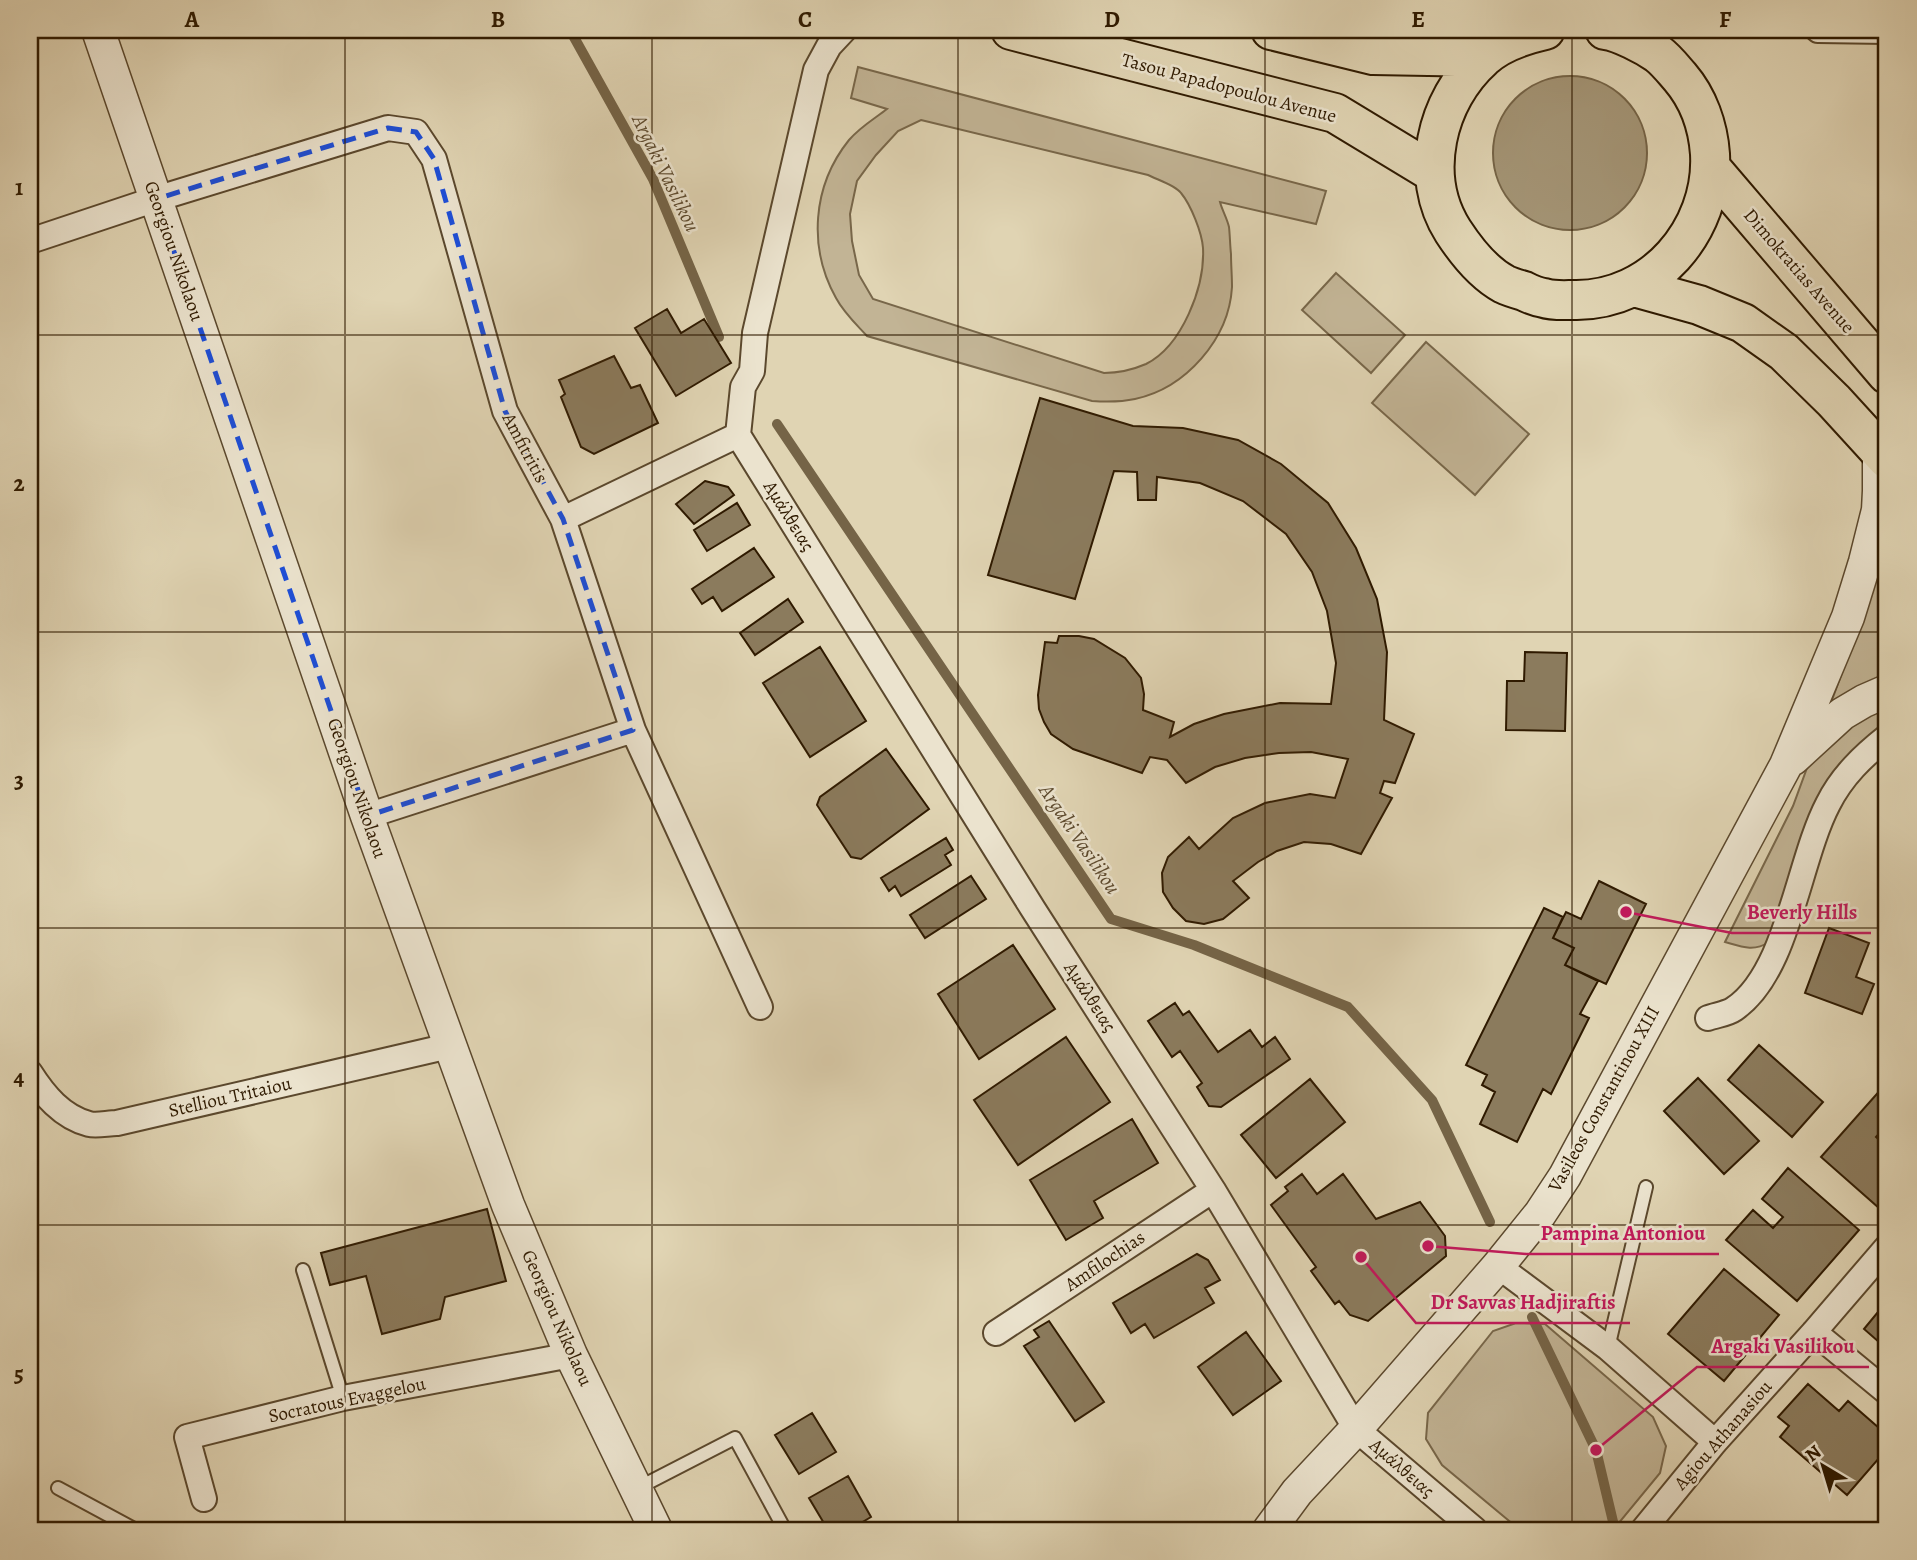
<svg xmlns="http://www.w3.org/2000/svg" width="1917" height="1560" viewBox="0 0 1917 1560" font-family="Alegreya,serif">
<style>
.green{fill:#c2b495;stroke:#78674a;stroke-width:2;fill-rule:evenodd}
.water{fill:#a49576;stroke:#756447;stroke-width:2}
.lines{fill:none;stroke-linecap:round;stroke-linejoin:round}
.stream{stroke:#756447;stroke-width:10}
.building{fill:#8b7b5d;stroke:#2f1a00;stroke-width:2}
.service-casing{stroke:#5b482d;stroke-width:16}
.minor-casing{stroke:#5b482d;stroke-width:28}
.tertiary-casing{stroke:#5b482d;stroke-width:35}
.trunk-casing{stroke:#2f1a00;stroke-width:42}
.service{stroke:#ebe3ce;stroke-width:12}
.minor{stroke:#ebe3ce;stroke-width:24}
.tertiary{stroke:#ebe3ce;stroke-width:32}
.trunk{stroke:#e0d4b3;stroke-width:38}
.marked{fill:none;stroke:#1d4ed8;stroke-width:5;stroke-dasharray:14 9;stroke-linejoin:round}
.grid{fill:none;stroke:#2f1a00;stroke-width:2;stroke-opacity:0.55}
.labels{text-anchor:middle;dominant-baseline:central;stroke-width:5;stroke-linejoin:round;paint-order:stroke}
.street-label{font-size:19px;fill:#2f1a00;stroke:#ebe3ce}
.water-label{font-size:21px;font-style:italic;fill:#5e4b2f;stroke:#ebe3ce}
.leader{fill:none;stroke:#c2185b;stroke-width:2.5}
.callout-dot{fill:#c2185b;stroke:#ebe3ce;stroke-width:2.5}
.callout-label{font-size:21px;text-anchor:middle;font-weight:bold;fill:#c2185b;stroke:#ebe3ce;stroke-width:5;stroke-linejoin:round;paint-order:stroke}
.neatline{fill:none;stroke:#2f1a00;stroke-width:2.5}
.grid-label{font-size:23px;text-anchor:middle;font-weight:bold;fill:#2f1a00}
</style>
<rect width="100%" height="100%" fill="#e0d4b3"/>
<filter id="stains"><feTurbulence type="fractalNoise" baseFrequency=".00286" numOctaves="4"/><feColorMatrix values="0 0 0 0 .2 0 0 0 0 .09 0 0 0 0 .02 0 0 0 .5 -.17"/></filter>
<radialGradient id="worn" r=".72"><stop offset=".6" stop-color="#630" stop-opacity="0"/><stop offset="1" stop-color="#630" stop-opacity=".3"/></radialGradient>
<!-- green -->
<path class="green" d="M858 67 1326 191 1316 224 1220 202C1222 210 1227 218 1229 227 1230 236 1230 245 1231 254 1231 265 1232 276 1232 287 1229 339 1186 388 1135 399 1121 402 1107 402 1092 401L867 336C856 324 844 313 836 298 808 248 812 186 849 140 860 127 874 119 887 109L851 98ZM921 120 1148 175C1158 180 1175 185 1181 193 1191 205 1202 233 1203 248 1205 287 1182 346 1146 364 1132 370 1119 373 1104 373L873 299 859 275 852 241 850 214 857 181 876 155 898 131Z
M1336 273 1405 335 1371 373 1302 310Z
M1426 342 1529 434 1475 495 1372 403Z
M1887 521V722L1846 757 1769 942C1754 952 1742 947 1725 942L1793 806 1864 613Z
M1516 1323 1545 1324 1653 1417 1666 1446 1660 1473 1613 1530H1520L1442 1465 1426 1439 1428 1413 1493 1331Z"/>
<!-- water -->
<path class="water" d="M1493 153a77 77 0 1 1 154 0a77 77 0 1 1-154 0Z"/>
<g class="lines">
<!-- stream -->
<path class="stream" d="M570 30 653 179 719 337
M777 424 1111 919 1194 945 1348 1007 1432 1100 1490 1222
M1532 1317 1596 1450 1615 1530"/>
</g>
<!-- building -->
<path class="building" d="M667 309 681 333 704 319 731 363 676 396 635 328Z
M614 356 631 388 640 385 658 423 594 454 581 447 561 397 565 394 559 380Z
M1040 398 1133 426 1183 428 1238 440 1281 464 1328 503 1356 548 1377 599 1387 652 1384 720 1414 734 1395 783 1384 781 1380 793 1392 798 1361 854 1331 844 1304 842 1277 851 1258 862 1233 881 1249 898 1223 919 1204 924 1186 921 1173 908 1163 892 1162 873 1168 857 1189 837 1199 849 1233 818 1265 803 1310 794 1335 798 1348 759 1311 752 1279 753 1245 758 1215 767 1186 783 1167 760 1150 757 1142 773 1073 749 1051 734 1044 722 1039 709 1038 695 1045 642 1057 643 1059 636H1079L1094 639 1125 658 1141 678 1144 694 1143 710 1174 722 1170 737 1194 724 1224 714 1280 703 1331 704 1336 663 1327 611 1312 572 1286 534 1243 501 1200 483 1157 477 1156 500H1138L1137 472 1114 471 1075 599 988 575Z
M705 481 728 487 734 495 694 524 676 504Z
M737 503 750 525 707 551 694 530Z
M754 548 774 577 722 611 713 597 702 604 692 589Z
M788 599 803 622 755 655 740 633Z
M820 647 866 721 810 757 763 683Z
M1525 652 1567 653 1565 731 1506 730 1507 681H1524Z
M886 749 929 809 861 859 851 857 817 805 820 797Z
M946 838 953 850 945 855 951 865 901 896 895 886 889 891 881 878Z
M971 876 986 899 925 938 910 915Z
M1599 881 1646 904 1606 984 1565 965 1574 948 1553 938 1566 912 1581 919Z
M1544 908 1563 917 1553 938 1574 948 1565 965 1598 981 1580 1014 1589 1018 1551 1094 1543 1089 1517 1142 1480 1124 1495 1092 1482 1085 1487 1075 1466 1065Z
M1829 928 1869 943 1856 977 1874 984 1862 1014 1805 993Z
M1013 945 1055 1009 979 1059 938 994Z
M1175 1003 1183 1015 1189 1011 1218 1052 1250 1030 1262 1047 1275 1037 1290 1059 1221 1107 1209 1106 1197 1087 1202 1083 1180 1051 1172 1057 1148 1021Z
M1066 1037 1110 1102 1018 1165 974 1100Z
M1759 1045 1823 1102 1792 1137 1728 1080Z
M1698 1078 1759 1141 1724 1174 1664 1111Z
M1310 1079 1345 1122 1276 1178 1241 1135Z
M1883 1087 1887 1091V1125L1876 1137 1887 1147V1199L1879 1208 1821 1157Z
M1132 1119 1158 1163 1094 1201 1103 1218 1066 1240 1030 1180Z
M1788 1168 1859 1230 1797 1301 1726 1240 1753 1210 1773 1228 1783 1217 1762 1199Z
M1302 1174 1317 1194 1343 1174 1376 1219 1420 1202 1445 1236 1446 1256 1368 1321 1350 1315 1339 1301 1335 1304 1311 1271 1316 1267 1271 1205 1288 1191 1285 1187Z
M487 1209 506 1281 445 1297 440 1319 382 1334 366 1276 330 1285 321 1253Z
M1197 1254 1208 1260 1220 1280 1205 1288 1214 1303 1154 1338 1145 1324 1131 1333 1113 1303Z
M1724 1269 1779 1315 1724 1381 1668 1334Z
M1887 1301V1349L1864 1329Z
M1049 1321 1104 1402 1075 1421 1024 1346 1039 1337 1034 1330Z
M1246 1332 1281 1381 1233 1415 1198 1367Z
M1808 1384 1839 1411 1848 1401 1887 1435V1449L1847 1495 1780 1437 1789 1426 1778 1417Z
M812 1413 836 1452 799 1474 775 1435Z
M848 1476 871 1517 849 1530H828L809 1498Z"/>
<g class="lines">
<!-- service casing -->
<g class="service-casing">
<path id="service" d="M303 1270 343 1398
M1608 1348 1646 1187
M58 1488 136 1530
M636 1489 735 1438 785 1530"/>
</g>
<!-- minor casing -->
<g class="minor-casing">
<path id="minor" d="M844 30 829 46 816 70 755 333 752 371 743 387 738 435 1033 909 1213 1190 1356 1429 1475 1530
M1818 30 1887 31
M30 241 156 199 388 128 416 132 434 159 505 411 563 519 633 730 760 1007
M563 519 738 435
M367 816 633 730
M1708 1018C1716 1015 1727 1014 1734 1009 1788 973 1798 861 1828 804 1842 776 1863 756 1887 737
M30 1073C44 1095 62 1117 89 1124 97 1126 108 1123 117 1123L449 1046
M1498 1266 1608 1348 1715 1442
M1814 1332 1887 1392
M996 1333 1213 1190
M204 1499 187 1437 343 1398 571 1355
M1643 1530 1715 1442 1814 1332 1887 1247"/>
</g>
<!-- tertiary casing -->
<g class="tertiary-casing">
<path id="tertiary" d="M98 30 367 816 508 1205 571 1355 656 1530
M1793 759 1842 714 1864 701 1887 691
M1269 1530 1297 1492 1356 1429 1498 1266 1540 1214 1565 1176 1786 765 1848 617 1865 562 1878 510 1879 491V449"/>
</g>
<!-- trunk casing -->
<g class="trunk-casing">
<path id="trunk" d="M1011 30 1335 113 1434 173
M1271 30 1373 55 1484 57
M1545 30C1523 35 1500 42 1483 58 1436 100 1418 176 1453 231 1466 251 1482 272 1504 284 1510 287 1517 289 1524 291 1530 294 1537 297 1544 298 1553 301 1565 300 1575 300 1653 301 1714 230 1710 154 1708 126 1698 98 1680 77 1673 69 1666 60 1658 54 1645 45 1620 32 1605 30
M1711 168 1887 374
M1634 287 1699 305 1743 323 1784 352 1834 401 1887 459"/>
</g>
<!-- service -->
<use href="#service" class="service"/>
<!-- minor -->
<use href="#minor" class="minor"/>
<!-- tertiary -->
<use href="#tertiary" class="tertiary"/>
<!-- trunk -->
<use href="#trunk" class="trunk"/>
</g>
<!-- marked area -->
<path class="marked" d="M388 128 416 132 434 159 505 411 563 519 633 730 367 816 156 199Z"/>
<!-- grid -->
<path class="grid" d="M345 30V1530M652 30V1530M958 30V1530M1265 30V1530M1572 30V1530M30 335H1887M30 632H1887M30 928H1887M30 1225H1887"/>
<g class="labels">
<!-- street labels -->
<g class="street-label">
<text transform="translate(1229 88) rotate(15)">Tasou Papadopoulou Avenue</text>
<text transform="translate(174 251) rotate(71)">Georgiou Nikolaou</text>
<text transform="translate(1799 271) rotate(49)">Dimokratias Avenue</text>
<text transform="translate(525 448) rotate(62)">Amfitritis</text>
<text transform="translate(789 516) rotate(58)">Αμάλθειας</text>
<text transform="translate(357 788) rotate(71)">Georgiou Nikolaou</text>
<text transform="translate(1090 997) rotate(57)">Αμάλθειας</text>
<text transform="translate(230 1097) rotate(-13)">Stelliou Tritaiou</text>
<text transform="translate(1604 1099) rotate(-61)">Vasileos Constantinou XIII</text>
<text transform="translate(1105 1261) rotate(-34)">Amfilochias</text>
<text transform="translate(557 1318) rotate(66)">Georgiou Nikolaou</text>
<text transform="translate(347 1400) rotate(-12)">Socratous Evaggelou</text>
<text transform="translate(1723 1435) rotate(-49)">Agiou Athanasiou</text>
<text transform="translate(1402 1468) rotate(41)">Αμάλθειας</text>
</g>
<!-- water labels -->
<g class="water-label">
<text transform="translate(666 173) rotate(64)">Argaki Vasilikou</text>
<text transform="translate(1080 839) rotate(56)">Argaki Vasilikou</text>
</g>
</g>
<!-- callouts -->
<path class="leader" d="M1626 912L1732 933H1871M1428 1246L1526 1254H1719M1361 1257L1416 1323H1630M1596 1450L1697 1367H1869"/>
<g class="callout-dot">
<circle cx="1626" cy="912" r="7"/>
<circle cx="1428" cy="1246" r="7"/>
<circle cx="1361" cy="1257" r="7"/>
<circle cx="1596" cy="1450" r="7"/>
</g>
<g class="callout-label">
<text x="1802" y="919">Beverly Hills</text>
<text x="1623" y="1240">Pampina Antoniou</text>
<text x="1523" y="1309">Dr Savvas Hadjiraftis</text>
<text x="1783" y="1353">Argaki Vasilikou</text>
</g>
<!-- margin -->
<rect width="1917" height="1560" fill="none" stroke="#e0d4b3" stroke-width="77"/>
<!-- north arrow -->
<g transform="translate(1823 1466) rotate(322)" stroke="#ebe3ce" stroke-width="5" paint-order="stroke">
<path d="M0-5L12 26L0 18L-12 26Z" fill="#2f1a00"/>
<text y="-10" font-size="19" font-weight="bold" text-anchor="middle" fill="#2f1a00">N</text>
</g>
<rect x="38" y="38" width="1840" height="1484" class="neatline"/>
<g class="grid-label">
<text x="192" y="27">A</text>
<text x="498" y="27">B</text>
<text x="805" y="27">C</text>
<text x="1112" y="27">D</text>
<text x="1418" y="27">E</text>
<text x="1725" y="27">F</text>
<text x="19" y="195">1</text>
<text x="19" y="491">2</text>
<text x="19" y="788">3</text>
<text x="19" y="1085">4</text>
<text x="19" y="1381">5</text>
</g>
<rect width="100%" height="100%" filter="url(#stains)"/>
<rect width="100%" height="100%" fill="url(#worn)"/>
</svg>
